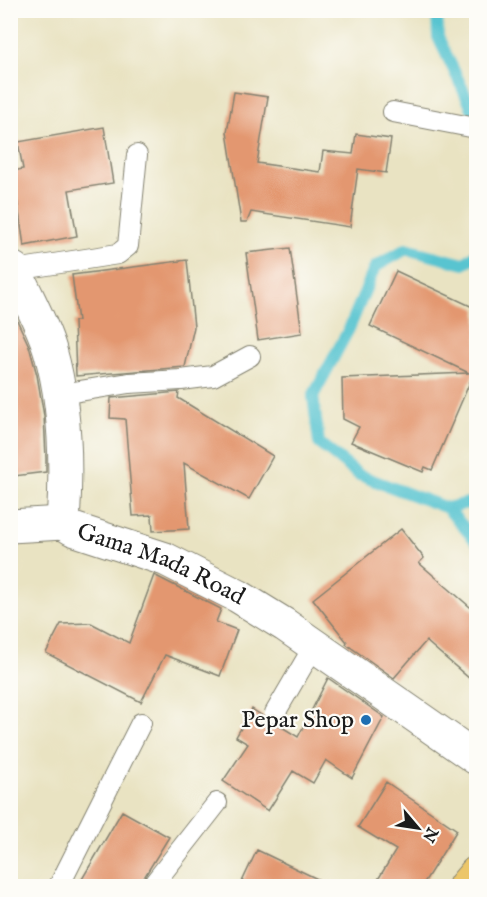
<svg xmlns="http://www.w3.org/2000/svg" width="487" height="897" viewBox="0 0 487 897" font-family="'IM FELL English',serif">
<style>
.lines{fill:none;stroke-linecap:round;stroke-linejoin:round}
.stream{stroke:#58c4d0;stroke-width:12}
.building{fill:#e39770}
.lane-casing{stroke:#82806f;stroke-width:22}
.street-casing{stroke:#82806f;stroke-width:35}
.highway-casing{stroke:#82806f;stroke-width:35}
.lane{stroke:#fff;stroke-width:20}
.street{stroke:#fff;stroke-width:33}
.highway{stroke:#ecc669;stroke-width:33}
.poi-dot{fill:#1f6fb2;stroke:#fdfcf7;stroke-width:2}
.labels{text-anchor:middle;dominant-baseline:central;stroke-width:4.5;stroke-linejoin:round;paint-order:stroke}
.street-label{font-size:24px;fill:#1c1c1c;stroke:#fdfcf7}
.poi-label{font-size:24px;fill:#1c1c1c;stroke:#fdfcf7;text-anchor:end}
</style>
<rect width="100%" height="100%" fill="#fdfcf7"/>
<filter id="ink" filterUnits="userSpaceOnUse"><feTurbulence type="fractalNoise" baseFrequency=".0167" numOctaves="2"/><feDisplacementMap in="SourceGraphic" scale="12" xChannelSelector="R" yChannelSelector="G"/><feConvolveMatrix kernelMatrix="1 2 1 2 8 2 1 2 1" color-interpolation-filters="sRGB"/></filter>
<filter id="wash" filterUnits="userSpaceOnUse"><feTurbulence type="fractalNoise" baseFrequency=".008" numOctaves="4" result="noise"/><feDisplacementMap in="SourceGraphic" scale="24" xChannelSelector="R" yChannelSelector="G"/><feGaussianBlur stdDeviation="1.35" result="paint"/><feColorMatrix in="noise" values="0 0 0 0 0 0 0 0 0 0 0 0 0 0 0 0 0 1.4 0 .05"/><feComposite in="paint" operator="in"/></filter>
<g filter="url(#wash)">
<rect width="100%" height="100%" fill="#e9e3c2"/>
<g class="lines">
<!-- stream -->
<path class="stream" d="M437 10 438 37 476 117
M476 254 464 264 406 249 375 267 349 329 313 396 319 443 359 475 447 508 476 541
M447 508 476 501"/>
</g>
<g id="blocks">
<!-- building -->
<path class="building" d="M234 92 268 97 257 163 320 172 323 151 353 154 356 134 391 139 386 173 358 169 350 227 251 212 247 222H241L227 132Z
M104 127 113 183 69 190 77 236 24 246 13 171 23 169 18 142Z
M290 248 302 333 258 340 246 253Z
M187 260 194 327 185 367 76 376 74 321H78L72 275Z
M396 271 477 309V377L473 375 432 470 425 467 423 472 351 442 359 427 343 419 342 378 469 373 370 326Z
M10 305 29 346 37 375 44 416 46 458V472L14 476 10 446Z
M179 392 178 398 273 456 249 499 184 463 189 529 153 531 152 515 133 516 125 419 110 418 111 398Z
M401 529 424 558 419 563 477 613V685L426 641 394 678 346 644 347 642 313 599Z
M154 575 221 609 216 622 237 630 220 676 165 655 141 702 46 653 61 624 91 623 129 643Z
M328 678 384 717 352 778 326 760 313 783 293 771 268 811 223 781 248 744 236 737 252 709 264 717 268 723 277 724 298 737Z
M386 782 457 830 422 886H374L396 850 358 827Z
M122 811 169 837 143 879 140 886H78Z
M257 850 332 886H240Z"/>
</g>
</g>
<g filter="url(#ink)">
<use href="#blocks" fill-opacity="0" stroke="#82806f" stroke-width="1.5"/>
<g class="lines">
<!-- lane casing -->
<g class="lane-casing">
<path id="lane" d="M393 112 476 128
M15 270 118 254 128 246 137 155
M61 394 129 383 181 380 213 376 250 356
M275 713 314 646
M59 886 141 723
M152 886 217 803"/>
</g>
<!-- street casing -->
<g class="street-casing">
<g id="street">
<path id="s1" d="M10 267 15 270C26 296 42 323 50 350 66 405 67 465 63 523L73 529 165 559 238 596 285 625 476 758"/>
<path d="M10 526 63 523"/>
</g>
</g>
<!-- highway casing -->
<g class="highway-casing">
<path id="highway" d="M465 886 476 873"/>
</g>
<!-- lane -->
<use href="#lane" class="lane"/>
<!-- street -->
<use href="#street" class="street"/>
<!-- highway -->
<use href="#highway" class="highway"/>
</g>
</g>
<!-- markers -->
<circle class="poi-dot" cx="366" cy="720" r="6"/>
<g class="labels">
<!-- street labels -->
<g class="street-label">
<text stroke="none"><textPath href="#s1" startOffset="374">Gama Mada Road</textPath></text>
</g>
<!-- poi labels -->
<g class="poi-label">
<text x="354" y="720">Pepar Shop</text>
</g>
</g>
<!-- margin -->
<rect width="487" height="897" fill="none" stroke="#fdfcf7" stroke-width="36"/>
<!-- north arrow -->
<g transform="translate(418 828) rotate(119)" stroke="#fdfcf7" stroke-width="4.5" paint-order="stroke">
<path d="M0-4.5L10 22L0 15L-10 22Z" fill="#1c1c1c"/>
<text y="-9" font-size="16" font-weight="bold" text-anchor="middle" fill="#1c1c1c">N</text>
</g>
</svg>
